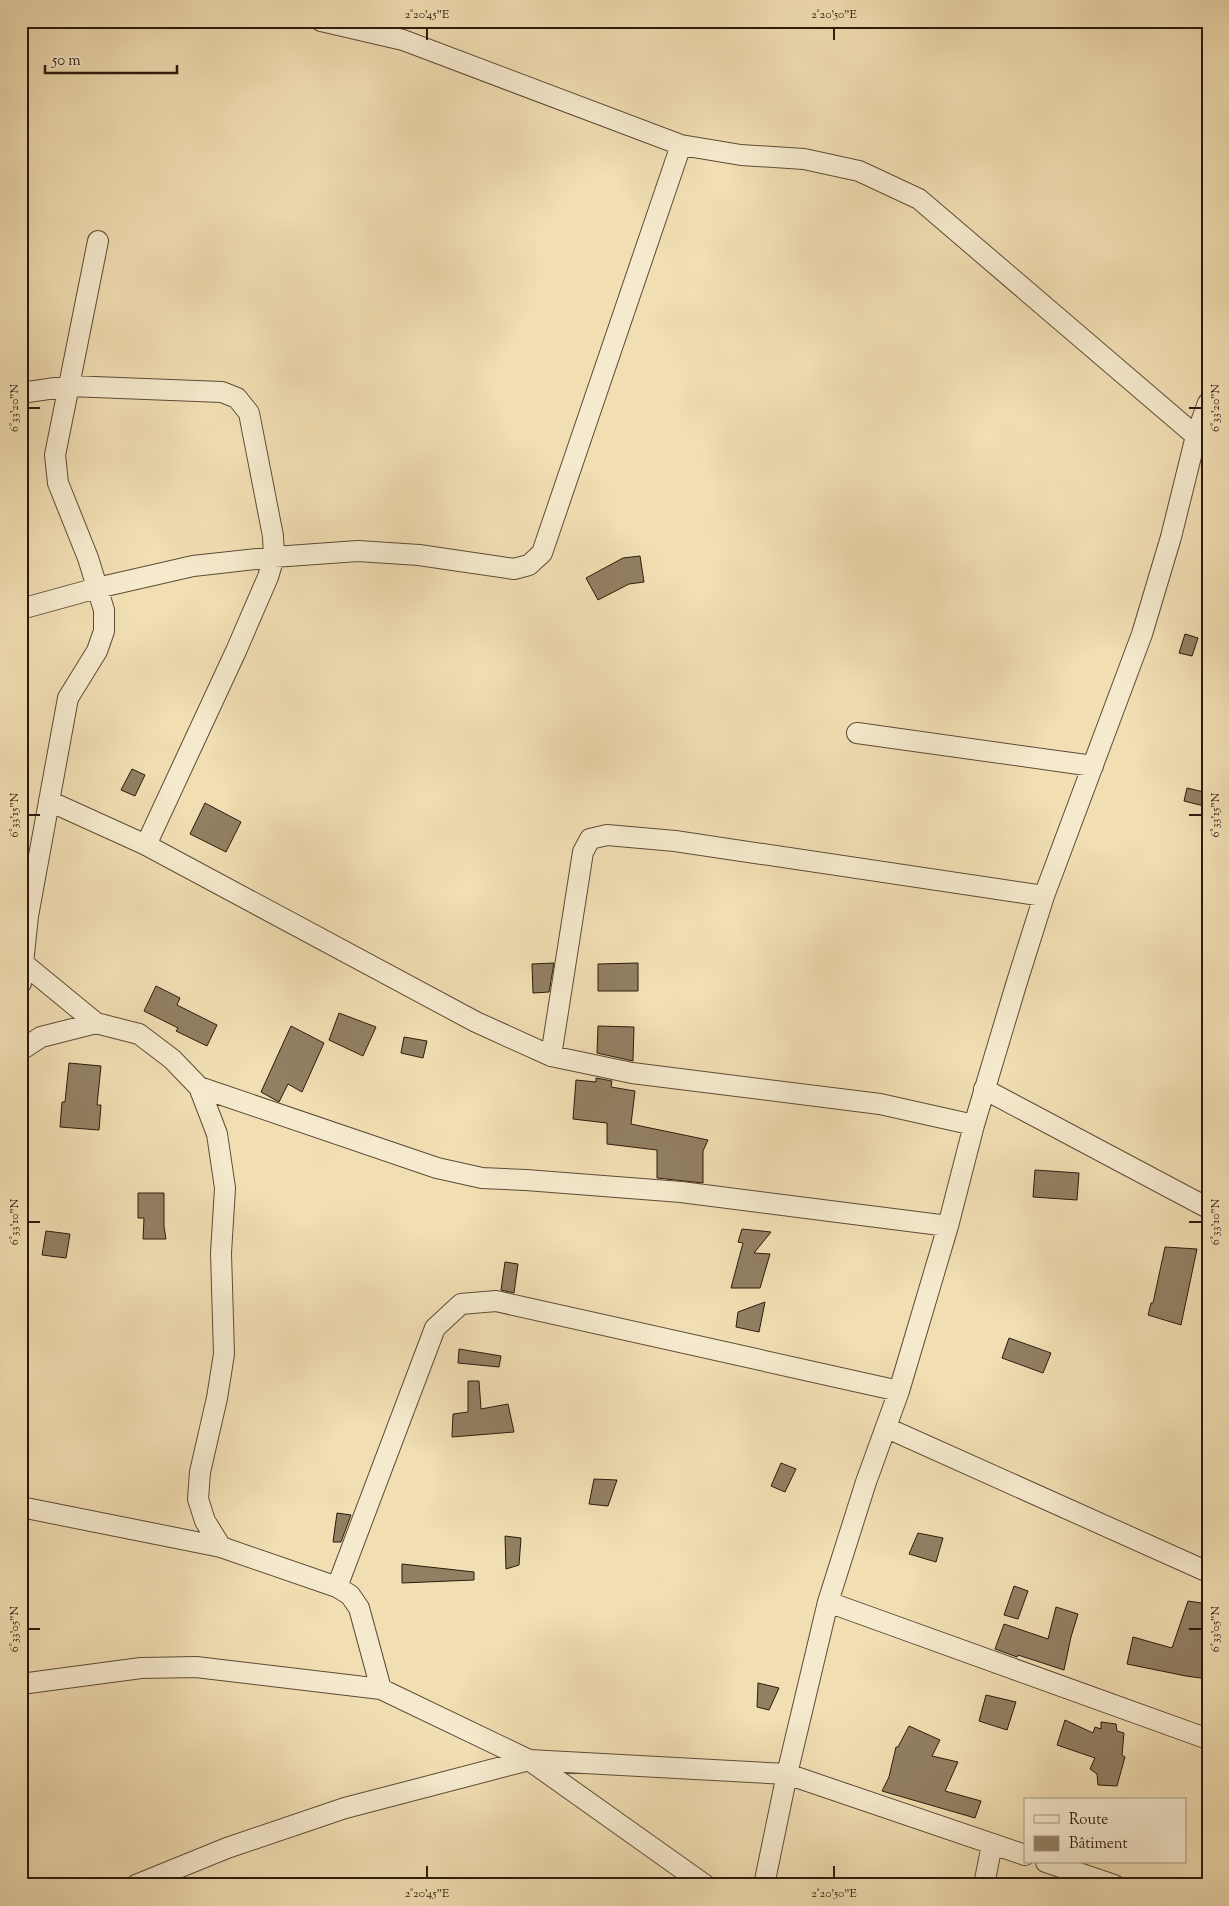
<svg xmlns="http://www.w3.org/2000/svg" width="1229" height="1906" viewBox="0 0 1229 1906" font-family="'Sorts Mill Goudy',serif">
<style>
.building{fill:#928063;stroke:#2c1b0d}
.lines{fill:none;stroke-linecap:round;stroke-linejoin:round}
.minor-casing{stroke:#5d4c36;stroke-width:22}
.minor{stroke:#f6eace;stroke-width:20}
.ticks{fill:none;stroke:#2c1b0d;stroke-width:2}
.neatline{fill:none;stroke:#2c1b0d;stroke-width:2}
.ticks-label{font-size:12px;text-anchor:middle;fill:#2c1b0d}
</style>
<rect width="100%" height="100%" fill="#f1deb3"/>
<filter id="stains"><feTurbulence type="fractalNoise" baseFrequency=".004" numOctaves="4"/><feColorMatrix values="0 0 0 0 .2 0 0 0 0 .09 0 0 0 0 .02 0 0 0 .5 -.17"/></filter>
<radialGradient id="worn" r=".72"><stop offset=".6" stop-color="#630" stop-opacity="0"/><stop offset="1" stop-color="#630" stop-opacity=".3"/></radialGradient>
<!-- building -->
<path class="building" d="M640 556 644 582 629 584 598 600 586 578 623 558Z
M1185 634 1198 638 1192 656 1179 653Z
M132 769 145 775 135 796 121 790Z
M1187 788 1208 793V807L1184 801Z
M205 803 241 822 226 852 190 834Z
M554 963 549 992 533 993 532 964Z
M638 963V991H598V964Z
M156 986 180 998 177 1005 217 1025 207 1046 176 1031 178 1028 144 1011Z
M339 1013 376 1027 363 1056 329 1040Z
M291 1026 324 1043 302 1092 288 1084 279 1102 261 1092Z
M598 1026 634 1027 633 1061 597 1053Z
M404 1037 427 1041 423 1058 401 1053Z
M69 1063 101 1066 97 1105H101L99 1130 60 1127 62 1102H65Z
M596 1078 612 1081 611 1087 635 1091 631 1124 708 1140 703 1151V1183L657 1178V1150L607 1144V1123L573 1119 576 1080 596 1082Z
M1035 1170 1079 1173 1077 1200 1033 1197Z
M138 1193H164V1227L166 1239H143L144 1218H138Z
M742 1229 771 1232 754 1253 770 1254 760 1288H731L743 1243 738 1242Z
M46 1231 70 1234 66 1258 42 1255Z
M1165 1247 1197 1249 1181 1325 1148 1315 1151 1303H1153Z
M505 1262 518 1264 514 1293 501 1290Z
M765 1302 759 1332 736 1327 738 1312Z
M1009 1338 1051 1353 1043 1373 1002 1358Z
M459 1349 501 1356 499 1367 458 1363Z
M468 1381H479L481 1409 508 1404 514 1432 452 1437 453 1414 468 1412Z
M781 1463 796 1469 785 1492 771 1486Z
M594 1479 617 1480 608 1506 589 1504Z
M337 1513 351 1515 341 1542H333Z
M918 1533 943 1538 936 1562 909 1554Z
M505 1536 521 1538 519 1565 506 1569Z
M402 1564 474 1572V1580L402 1583Z
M1014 1586 1028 1591 1018 1619 1004 1615Z
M1188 1601 1208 1604V1631L1203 1644 1208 1645V1679L1186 1676 1127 1664 1133 1637 1172 1648Z
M1056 1607 1078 1614 1071 1637 1064 1670 1018 1655 1017 1657 995 1649 1004 1624 1048 1639Z
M758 1683 779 1688 769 1710 757 1707Z
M986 1695 1016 1702 1007 1730 979 1721Z
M1065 1720 1093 1733 1095 1727 1101 1729V1722L1116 1724 1117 1731 1124 1733 1122 1755 1125 1757 1117 1786 1098 1785 1097 1774 1090 1769 1095 1758 1057 1745Z
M909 1726 940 1740 932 1756 958 1762 945 1791 981 1801 975 1818 882 1791 889 1777 896 1747H898Z"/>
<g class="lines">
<!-- minor casing -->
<g class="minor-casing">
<path id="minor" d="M321 21 403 40 681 145 741 155 804 159 859 171 919 199 1196 436 1206 441
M21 393 69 386 222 392 237 398 249 413 273 536 274 557 268 577 236 651 146 845 476 1022 551 1056 632 1073 880 1104 974 1125
M21 609 97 588 193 566 274 557 358 551 419 555 514 569 529 565 542 553 681 145
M857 733 1093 766
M49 801 146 845
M23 963 96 1023
M21 983 28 916 68 698 97 651 104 631V610L88 558 58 483 55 455 98 241
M21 1050 41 1037 96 1023 139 1034 172 1059 199 1087 217 1134 225 1188 221 1253 224 1354 217 1398 200 1472 198 1499 205 1521 221 1547 337 1587 350 1595 359 1608 381 1689 529 1760 705 1885
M551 1056 583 852 590 839 607 835 675 841 1044 896
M199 1087 437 1168 482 1178 526 1180 681 1192 948 1226
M984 1089 1208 1208
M887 1428 1208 1572
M21 1507 221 1547
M337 1587 435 1328 461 1304 496 1301 899 1391
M828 1602 1208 1739
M21 1684 141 1668 196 1667 381 1689
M1046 1862 1114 1885
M136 1885 227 1848 345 1808 529 1760 787 1774 1025 1855
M764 1885 787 1774 828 1602 866 1482 899 1391 948 1226 974 1125 1016 985 1044 896 1142 634 1171 537 1196 436 1208 403
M984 1885 992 1844"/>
</g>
<!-- minor -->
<use href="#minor" class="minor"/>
</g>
<!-- ticks -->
<path class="ticks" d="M427 28V40M834 28V40M28 408H40M1189 408H1202M28 815H40M1189 815H1202M28 1222H40M1189 1222H1202M28 1629H40M1189 1629H1202M427 1866V1878M834 1866V1878"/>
<!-- margin -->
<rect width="1229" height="1906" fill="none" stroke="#f1deb3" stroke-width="55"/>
<!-- legend -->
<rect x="1024" y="1798" width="162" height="65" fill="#f6eace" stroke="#a59781"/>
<rect x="1034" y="1815" width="25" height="8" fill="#f6eace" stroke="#a59781"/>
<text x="1069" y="1824" font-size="15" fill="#2c1b0d">Route</text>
<rect x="1034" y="1836" width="25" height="15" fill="#928063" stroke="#a59781"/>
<text x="1069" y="1848" font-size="15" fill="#2c1b0d">Bâtiment</text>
<!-- scale -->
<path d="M45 65v8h132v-8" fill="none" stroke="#2c1b0d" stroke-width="2.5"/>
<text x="52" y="65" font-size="15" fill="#2c1b0d" stroke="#f6eace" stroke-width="4" paint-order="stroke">50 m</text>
<rect x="28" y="28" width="1174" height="1850" class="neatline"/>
<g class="ticks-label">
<text x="427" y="18">2°20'45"E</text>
<text x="834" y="18">2°20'50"E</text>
<text transform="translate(14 408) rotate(-90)" y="4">6°33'20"N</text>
<text transform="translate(1215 408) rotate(-90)" y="4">6°33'20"N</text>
<text transform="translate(14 815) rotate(-90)" y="4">6°33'15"N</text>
<text transform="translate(1215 815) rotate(-90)" y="4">6°33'15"N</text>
<text transform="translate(14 1222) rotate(-90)" y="4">6°33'10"N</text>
<text transform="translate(1215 1222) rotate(-90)" y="4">6°33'10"N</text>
<text transform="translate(14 1629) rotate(-90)" y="4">6°33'05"N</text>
<text transform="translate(1215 1629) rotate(-90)" y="4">6°33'05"N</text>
<text x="427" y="1897">2°20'45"E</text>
<text x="834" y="1897">2°20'50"E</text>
</g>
<rect width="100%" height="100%" filter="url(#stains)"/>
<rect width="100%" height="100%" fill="url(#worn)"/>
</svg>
